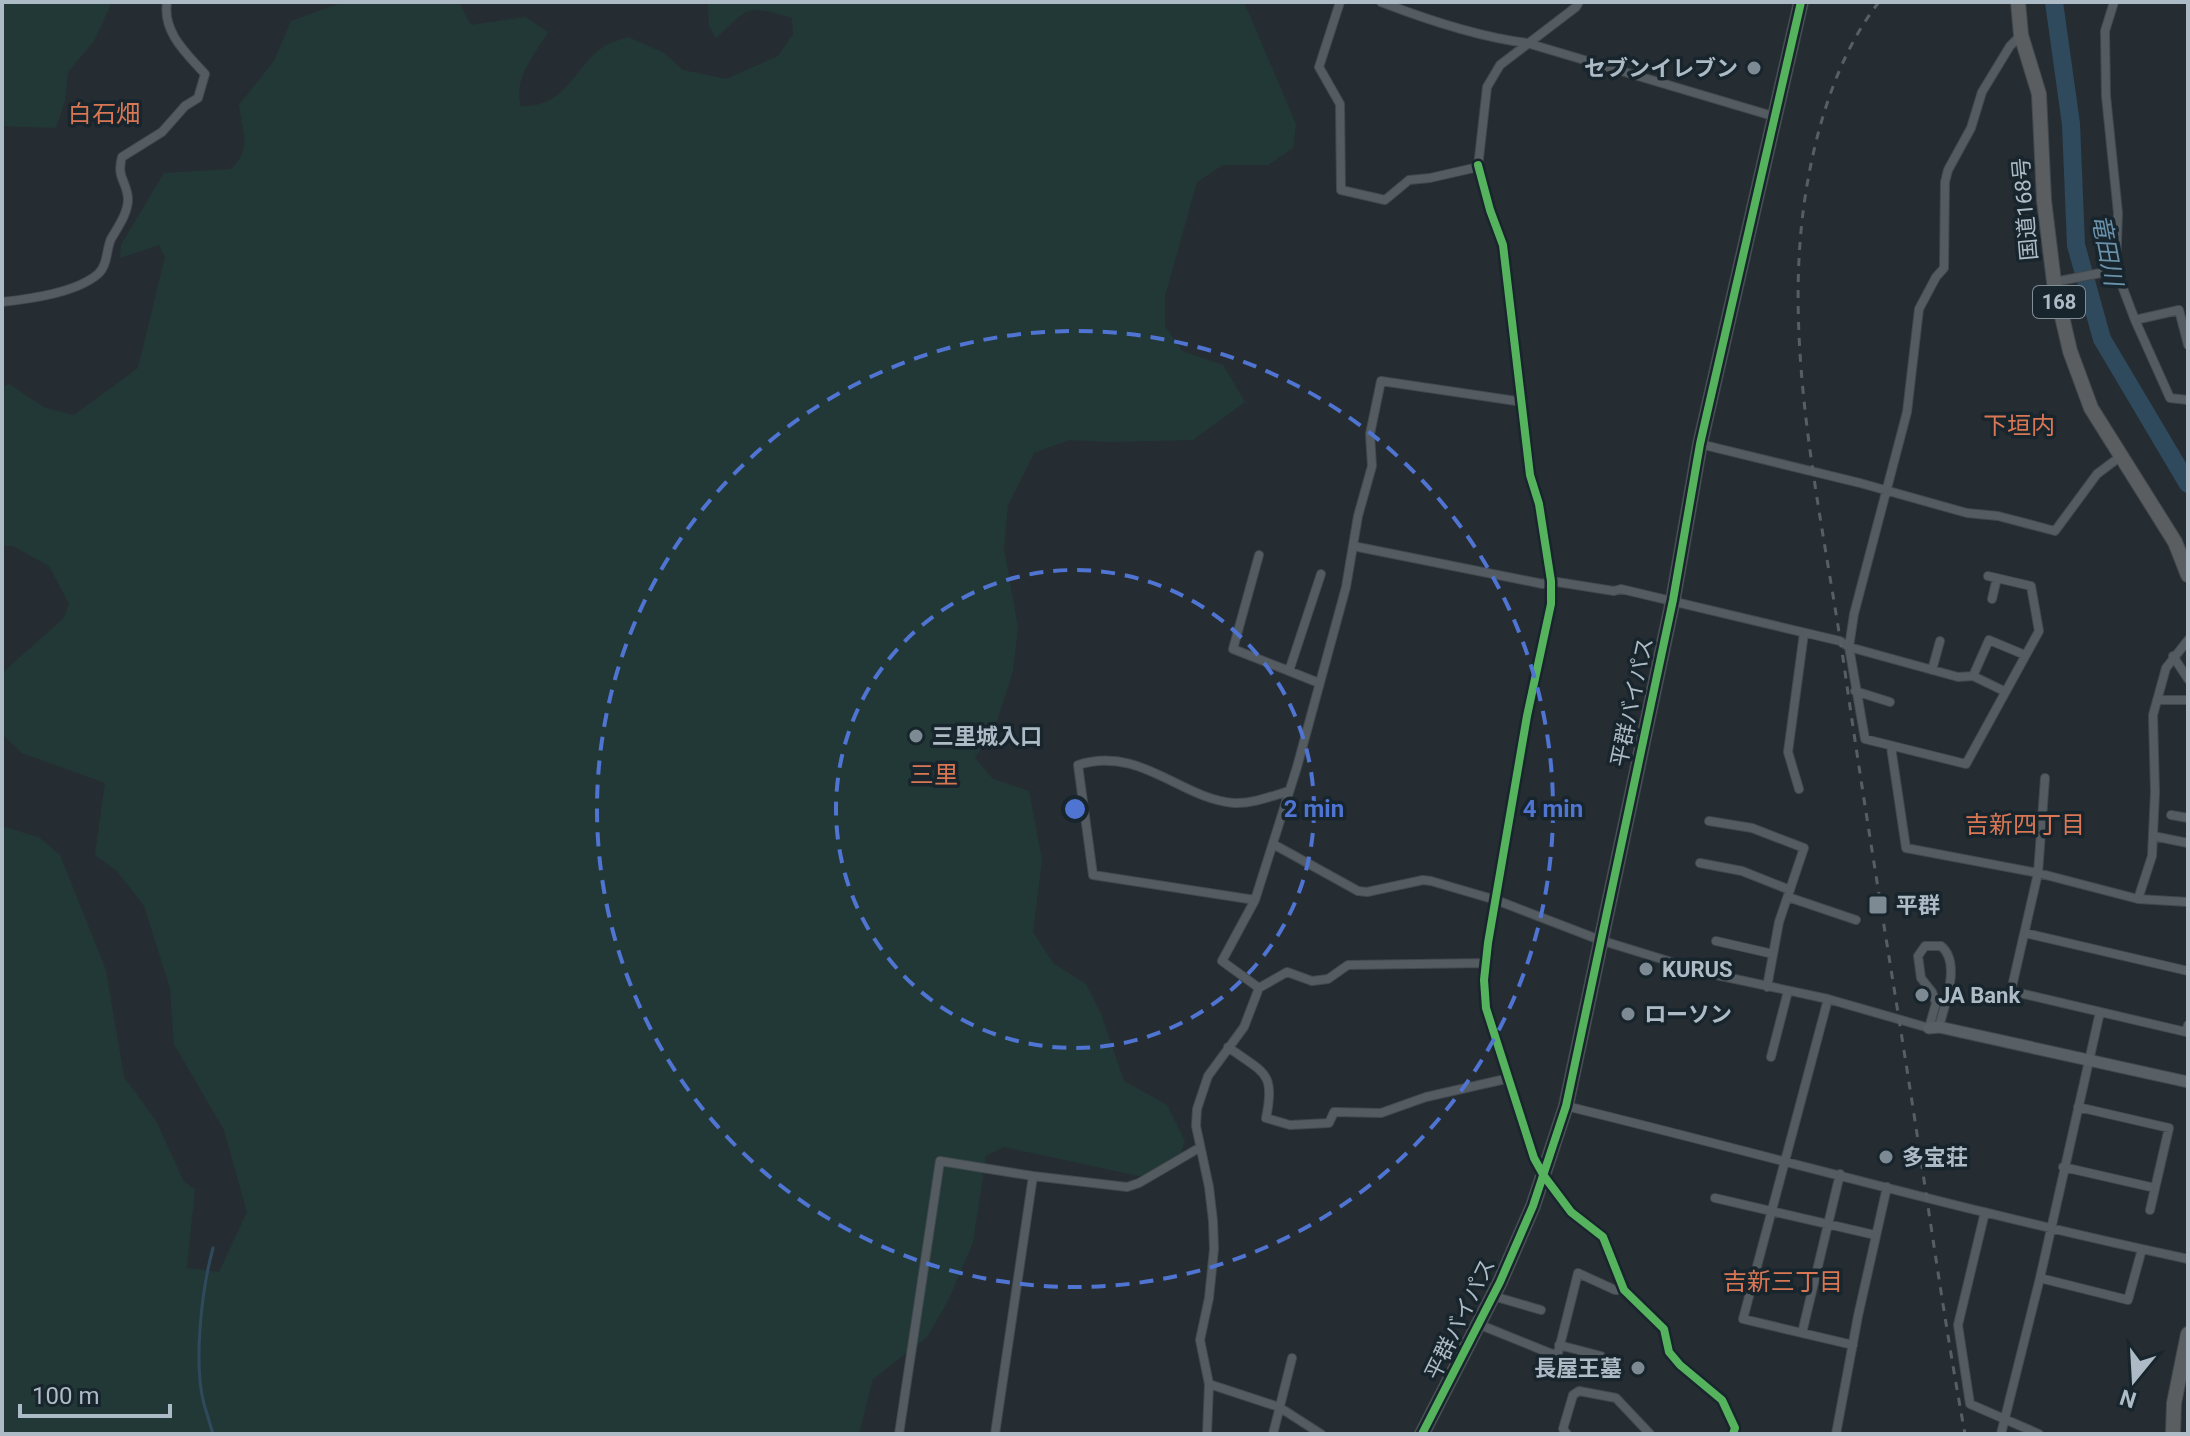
<svg xmlns="http://www.w3.org/2000/svg" width="2190" height="1436" viewBox="0 0 2190 1436" font-family="Roboto,'Noto Sans JP',sans-serif">
<style>
.green{fill:#223837}
.lines{fill:none;stroke-linecap:round;stroke-linejoin:round}
.stream{stroke:#304a5d;stroke-width:3}
.river{stroke:#304a5d;stroke-width:18}
.street-casing{stroke:#42494e;stroke-width:10}
.secondary-casing{stroke:#42494e;stroke-width:13}
.highway-casing{stroke:#41494f;stroke-width:16}
.street{stroke:#545c62;stroke-width:8}
.secondary{stroke:#586066;stroke-width:11}
.highway{stroke:#5a5e60;stroke-width:14}
.rail{stroke:#585f64;stroke-width:3;stroke-dasharray:8 8;stroke-linecap:butt}
.cycleway-casing{stroke:#18252d;stroke-width:13}
.cycleway{stroke:#56b35d;stroke-width:8}
.ring{fill:none;stroke:#4f74d2;stroke-width:4;stroke-dasharray:14 10}
.poi-dot{fill:#7d8993;stroke:#18252d;stroke-width:3}
.labels{text-anchor:middle;dominant-baseline:central;stroke-width:7;stroke-linejoin:round;paint-order:stroke}
.shield{fill:#18252d;stroke:#808e98;stroke-width:2}
.shield-label{font-size:20px;font-weight:bold;fill:#adbbc6}
.poi-label{font-size:22px;font-weight:bold;fill:#adbbc6;stroke:#18252d;text-anchor:start}
.street-label{font-size:22px;fill:#adbbc6;stroke:#18252d}
.neighbourhood-label{font-size:24px;fill:#d97754;stroke:#18252d}
.water-label{font-size:24px;font-style:italic;fill:#6b92ab;stroke:#18252d}
.centre{fill:#4f74d2;stroke:#18252d;stroke-width:4}
.ring-label{font-size:24px;text-anchor:middle;font-weight:bold;fill:#4f74d2;stroke:#18252d;stroke-width:7;stroke-linejoin:round;paint-order:stroke}
</style>
<rect width="100%" height="100%" fill="#252d33"/>
<!-- green -->
<path class="green" d="M2 2H112L94 41 68 72 65 101 56 128 2 126Z
M344 2H459L471 25 525 17 548 32C534 56 513 78 521 106 568 108 575 64 605 46 611 42 620 40 628 37L664 53 683 70 726 79 778 56 793 34 792 18C745 4 751 6 716 38L709 26 708 2H1244L1296 124 1293 148 1268 165H1223L1197 182 1165 296V326L1182 351 1223 365 1245 402 1193 440 1108 442 1069 440 1034 453 1008 505 1004 548 1018 628 1013 671 997 721 975 758 993 779 1029 791 1042 860 1033 932 1053 963 1086 984 1101 1014 1124 1081 1167 1105 1185 1141 1176 1168 1139 1176 1004 1147 986 1156 973 1242 949 1299 927 1337 873 1379 859 1434H2V826L40 838 60 855 106 970 124 1077 156 1121 184 1182 195 1189 187 1268 219 1272 247 1212 224 1130 174 1044 170 988 144 906 117 871 95 855 105 783 22 753 2 734V673L64 618 69 604 49 566 13 546H2V387L9 384 45 408 74 415 138 368 165 257 159 245 120 258 121 245 164 173 231 169C252 149 243 132 239 105L274 61 291 21Z"/>
<g class="lines">
<!-- stream -->
<path class="stream" d="M213 1434C210 1424 207 1414 204 1404 193 1363 202 1288 213 1248"/>
<!-- river -->
<path class="river" d="M2054 2 2071 124 2076 245 2102 339 2188 484"/>
<!-- street casing -->
<g class="street-casing">
<path id="street" d="M1340 2 1319 67 1340 104 1341 190 1385 200 1409 180 1430 178 1478 167 1487 87 1500 65 1576 7 1579 2
M1381 2C1425 19 1479 37 1527 43L1776 117
M2114 2 2105 31 2106 96 2118 213 2116 270 2135 320 2170 398 2188 400
M1478 165 1490 210 1503 245 1530 475 1539 504 1551 581V604L1527 716 1488 943 1484 980 1486 1008 1534 1158 1544 1176 1571 1212 1603 1237 1624 1290 1664 1329 1669 1352 1680 1365 1722 1400 1735 1428 1733 1434
M2054 282 2116 270
M2 302C29 299 76 293 98 274 108 265 106 250 111 239 118 227 128 213 128 199 127 181 116 178 122 157L162 132 185 106 198 98 205 74C187 54 162 32 167 2
M2135 320 2179 310 2188 345
M1700 444 1860 483 1967 513 1998 516 2055 531 2097 474 2121 456
M1353 546 1543 584 1551 581 1614 591 1621 589 1840 641 1849 647 1958 677 1973 676 2004 691
M1259 555 1233 649 1289 671
M1988 576 2031 586 2039 631 1966 764 1865 739 1849 647 1854 614 1907 412 1919 309 1936 277 1944 268 1945 182 1948 170 1971 128 1982 92 2010 46 2021 35
M1992 599 1997 578
M2173 656 2188 679
M1932 670 1940 641
M1973 676 1989 640 2025 655
M1319 683 1289 671 1321 574
M1855 691 1890 702
M2157 700H2188
M1891 747 1906 848 2038 873 2138 899 2188 902
M2045 778 2038 873 2011 991 2186 1032 2188 1025
M1799 789 1788 752 1804 633
M2171 815 2188 818
M1709 821 1752 828 1804 848 1779 922 1767 987
M2153 836 2188 843
M1273 844 1358 891 1367 892 1423 880 1431 881 1496 900 1600 940 1707 973 1828 999 1929 1028 1936 1003 1932 992 1921 978 1918 956 1925 946H1941C1962 963 1944 1006 1939 1027
M1700 863 1742 871 1790 890
M1788 897 1856 920
M2138 899 2152 856 2155 792 2153 715 2166 668 2188 640
M1255 900 1093 875 1078 765C1140 745 1181 799 1234 803 1252 804 1272 796 1289 791
M2025 933 2188 971
M1716 941 1773 954
M1259 988 1287 972 1312 981 1328 979 1348 965 1486 963
M1828 999 1743 1319 1853 1345
M1228 1047C1263 1073 1276 1071 1266 1118L1290 1125 1329 1123 1334 1112 1381 1113 1426 1097 1510 1078
M1771 1057 1788 991
M1566 1106C1774 1157 1979 1215 2188 1259
M2078 1107 2169 1128 2150 1210
M2063 1167 2155 1188
M1033 1176 1127 1187 1139 1183 1199 1148
M1715 1198 1875 1235
M1985 1212 1958 1325 1970 1404 2039 1434
M2040 1278 2128 1300 2142 1249
M1493 1296 1541 1310
M1478 1324 1552 1354 1558 1353 1578 1273 1615 1290H1624
M1802 1333 1840 1174
M1559 1345 1601 1356
M1209 1384 1279 1407 1321 1434
M899 1434 940 1161 1033 1176 995 1434
M1207 1434 1209 1384 1200 1340 1209 1298 1214 1249 1213 1221 1209 1187 1196 1126 1197 1109 1208 1076 1244 1027 1259 988 1222 961 1255 900 1297 767 1346 587 1358 516 1372 466 1370 434 1381 381 1523 402
M1273 1434 1292 1358
M1567 1434 1563 1429 1573 1395 1579 1391 1616 1398 1650 1434
M1836 1434 1858 1316 1887 1187
M2001 1434 2040 1278 2100 1012"/>
</g>
<!-- secondary casing -->
<g class="secondary-casing">
<path id="secondary" d="M1929 1028 1939 1027 2188 1082"/>
</g>
<!-- highway casing -->
<g class="highway-casing">
<path id="highway" d="M2018 2 2021 35 2039 94 2044 200 2054 282 2070 351 2091 408 2175 542 2188 575
M1422 1434 1500 1282 1533 1206 1566 1106 1673 600 1700 444 1801 2
M2173 1434 2174 1403 2188 1334"/>
</g>
<!-- street -->
<use href="#street" class="street"/>
<!-- secondary -->
<use href="#secondary" class="secondary"/>
<!-- highway -->
<use href="#highway" class="highway"/>
<!-- rail -->
<path class="rail" d="M1879 2C1833 60 1810 148 1802 221 1786 367 1823 521 1844 665 1865 813 1890 960 1913 1108 1930 1217 1945 1326 1965 1434"/>
<!-- cycleway casing -->
<g class="cycleway-casing">
<path id="cycleway" d="M1478 165 1490 210 1503 245 1530 475 1539 504 1551 581V604L1527 716 1488 943 1484 980 1486 1008 1534 1158 1544 1176 1571 1212 1603 1237 1624 1290 1664 1329 1669 1352 1680 1365 1722 1400 1735 1428 1733 1434
M1422 1434 1500 1282 1533 1206 1566 1106 1673 600 1700 444 1801 2"/>
</g>
<!-- cycleway -->
<use href="#cycleway" class="cycleway"/>
</g>
<!-- distance rings -->
<g class="ring">
<circle cx="1075" cy="809" r="239"/>
<circle cx="1075" cy="809" r="478"/>
</g>
<!-- markers -->
<g class="poi-dot">
<circle cx="1754" cy="68" r="8"/>
<circle cx="916" cy="736" r="8"/>
<rect x="1868" y="895" width="20" height="20" rx="4"/>
<circle cx="1646" cy="969" r="8"/>
<circle cx="1922" cy="995" r="8"/>
<circle cx="1628" cy="1014" r="8"/>
<circle cx="1886" cy="1157" r="8"/>
<circle cx="1638" cy="1368" r="8"/>
</g>
<g class="labels">
<!-- shield labels -->
<rect class="shield" x="2033" y="286" width="52" height="32" rx="6"/>
<g class="shield-label">
<text x="2059" y="302">168</text>
</g>
<!-- poi labels -->
<g class="poi-label">
<text x="1738" y="68" text-anchor="end">セブンイレブン</text>
<text x="932" y="736">三里城入口</text>
<text x="1896" y="905">平群</text>
<text x="1662" y="969">KURUS</text>
<text x="1938" y="995">JA Bank</text>
<text x="1644" y="1014">ローソン</text>
<text x="1902" y="1157">多宝荘</text>
<text x="1622" y="1368" text-anchor="end">長屋王墓</text>
</g>
<!-- street labels -->
<g class="street-label">
<text transform="translate(2025 209) rotate(-95)">国道168号</text>
<text transform="translate(1632 702) rotate(-78)">平群バイパス</text>
<text transform="translate(1460 1319) rotate(-64)">平群バイパス</text>
</g>
<!-- neighbourhood labels -->
<g class="neighbourhood-label">
<text x="104" y="114">白石畑</text>
<text x="2019" y="426">下垣内</text>
<text x="934" y="775">三里</text>
<text x="2025" y="825">吉新四丁目</text>
<text x="1783" y="1282">吉新三丁目</text>
</g>
<!-- water labels -->
<g class="water-label">
<text transform="translate(2107 250) rotate(79)">竜田川</text>
</g>
</g>
<circle cx="1075" cy="809" r="12" class="centre"/>
<g class="ring-label">
<text x="1314" y="817">2 min</text>
<text x="1553" y="817">4 min</text>
</g>
<!-- border -->
<rect width="2190" height="1436" fill="none" stroke="#adbbc6" stroke-width="8"/>
<!-- north arrow -->
<g transform="translate(2134 1380) rotate(198)" stroke="#18252d" stroke-width="6" paint-order="stroke">
<path d="M0-6L14 30L0 20L-14 30Z" fill="#adbbc6"/>
<text y="-12" font-size="22" font-weight="bold" text-anchor="middle" fill="#adbbc6">N</text>
</g>
<!-- scale -->
<path d="M20 1404v12h150v-12" fill="none" stroke="#adbbc6" stroke-width="4"/>
<text x="32" y="1404" font-size="24" fill="#adbbc6" stroke="#18252d" stroke-width="6" paint-order="stroke">100 m</text>
</svg>
